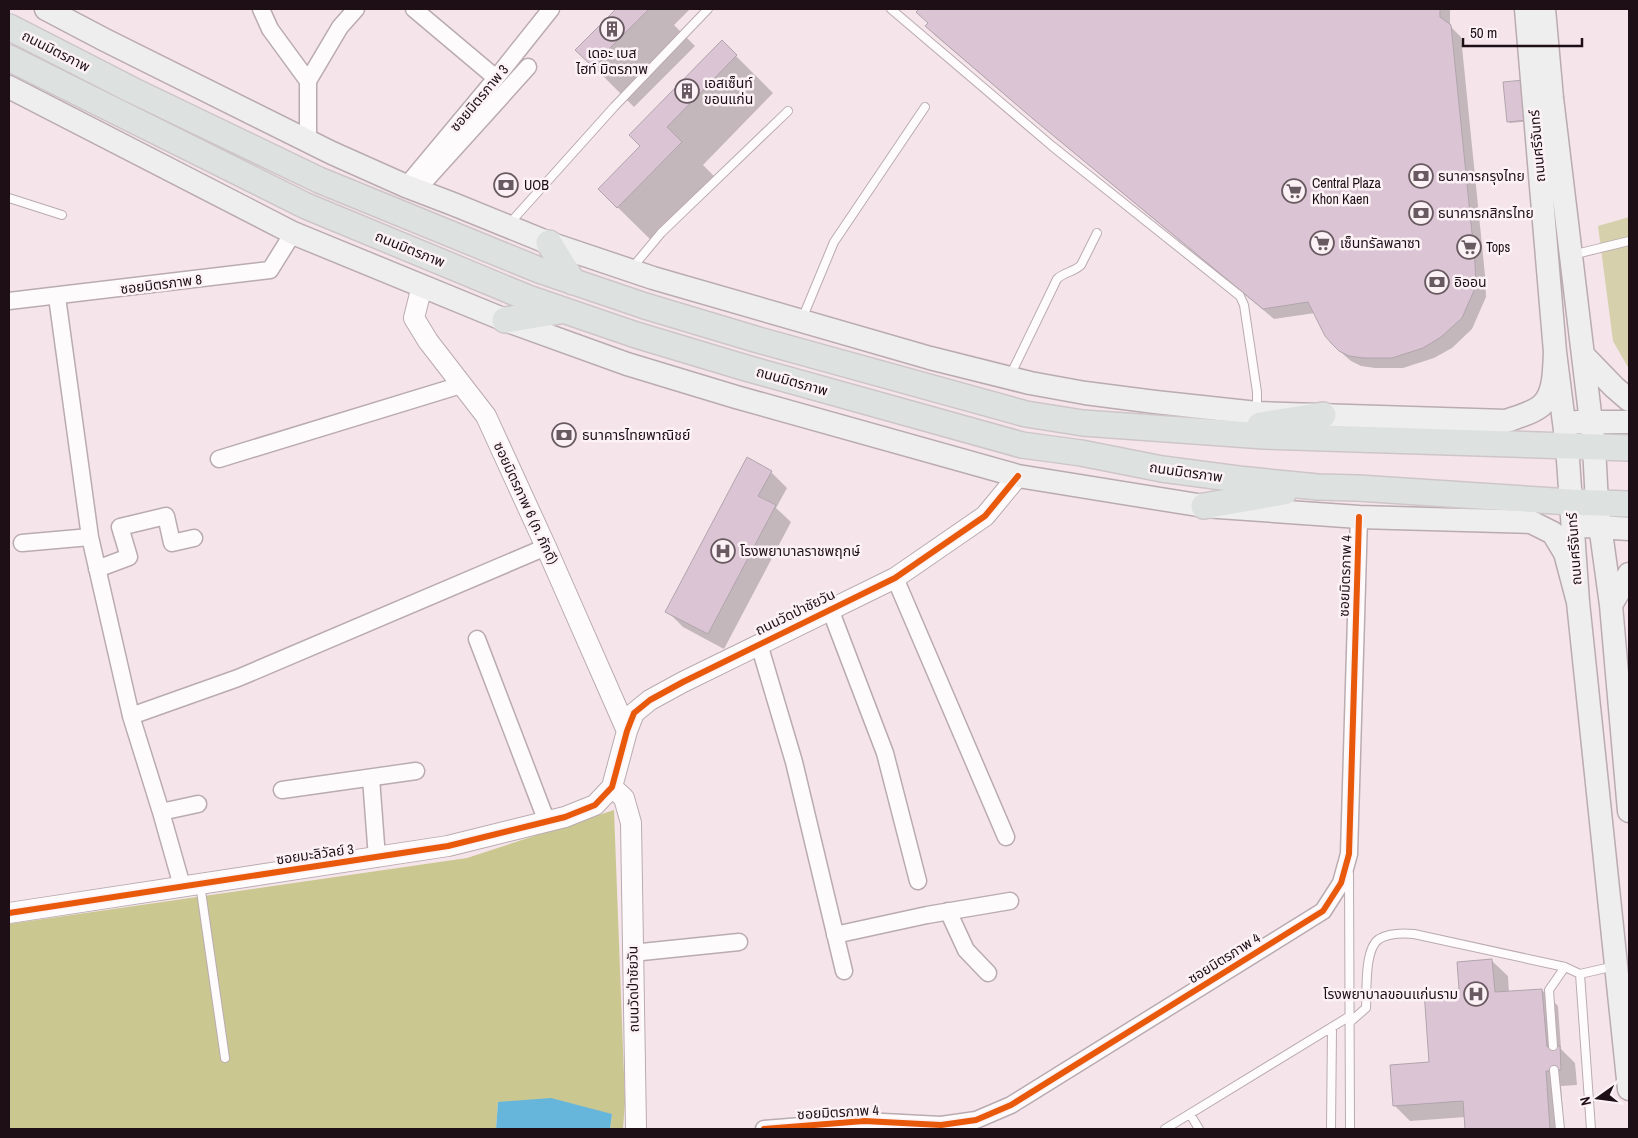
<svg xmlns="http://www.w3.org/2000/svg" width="1638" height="1138" viewBox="0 0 1638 1138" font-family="'Archivo Narrow','Noto Sans Thai',sans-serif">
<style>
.green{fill:#d6d1ac}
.forest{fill:#cbc791}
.water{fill:#66b6db}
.shadow{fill:#0003}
.building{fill:#dbc5d4;stroke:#b1a4ac}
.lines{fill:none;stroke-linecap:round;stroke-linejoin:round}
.service-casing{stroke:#baabb1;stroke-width:10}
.minor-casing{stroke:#baabb1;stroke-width:19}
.tertiary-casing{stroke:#baabb1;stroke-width:22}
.secondary-casing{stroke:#baabb1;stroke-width:25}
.primary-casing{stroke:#cec5c9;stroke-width:28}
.service{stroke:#fefbfc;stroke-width:8}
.minor{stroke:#fefbfc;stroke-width:16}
.tertiary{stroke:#fefbfc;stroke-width:20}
.secondary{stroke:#eee;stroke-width:22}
.primary{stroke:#dde2e1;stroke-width:25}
.cycleway-casing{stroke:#fcf2f6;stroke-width:9}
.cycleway{stroke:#e8590c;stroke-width:6}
.labels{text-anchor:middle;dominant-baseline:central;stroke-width:5;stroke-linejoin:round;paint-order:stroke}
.street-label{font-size:14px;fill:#1e0f16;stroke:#fcf2f6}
.poi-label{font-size:14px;fill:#1e0f16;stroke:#fcf2f6;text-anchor:start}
</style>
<rect width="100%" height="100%" fill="#f5e5eb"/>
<!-- green -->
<path class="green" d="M1629 217V369L1613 341 1598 226Z"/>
<!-- forest -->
<path class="forest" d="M614 810 625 1102 623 1129H610L612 1114 498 1102 496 1129H9V924L467 858Z"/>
<!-- water -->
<path class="water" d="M551 1098 612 1114 610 1129H496L498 1102Z"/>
<!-- shadow -->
<path class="shadow" d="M618 9H690L674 25 695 46 634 107 577 50Z
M920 9H1450V26L1461 37 1485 275 1486 297 1472 329 1452 348 1434 358 1403 368H1375L1361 366 1351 361 1344 355 1333 343 1315 313 1274 319 1044 128 937 37 926 26 929 24 918 12Z
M722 42 773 93 703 165 718 180 655 244 599 189 642 146Z
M1562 118 1510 123 1508 121Z
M771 472 787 488 776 508 791 522 724 649 683 627 667 611Z
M1492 961 1508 976 1509 993 1542 990 1558 1006 1561 1049 1575 1063 1577 1085 1561 1086 1564 1129H1467L1466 1117 1410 1121 1394 1105 1430 1063 1460 990Z"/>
<!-- building -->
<path class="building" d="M616 9H649L592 66 575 50Z
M919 9H1440V17L1451 25 1475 263 1476 286 1462 318 1441 337 1423 348 1392 358H1364L1349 356 1339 351 1332 344 1325 336 1308 302 1263 309 1032 118 925 26 928 23 916 12Z
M722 40 737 55 667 127 682 142 617 208 598 189 640 146 629 135Z
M1557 77 1561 117 1507 122 1503 82Z
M747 457 772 471 758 496 776 505 708 634 665 612Z
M1492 959 1495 992 1542 989 1547 1047 1560 1046 1561 1070 1546 1071 1550 1129H1465L1463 1101 1393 1106 1390 1065 1429 1062 1424 991 1459 989 1457 962Z"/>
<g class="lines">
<!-- service casing -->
<g class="service-casing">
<path id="service" d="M891 9 1052 146 1240 296 1244 305 1257 392V411
M9 198 62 215
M509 224 614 107 708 9
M1572 255 1629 241
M632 268 661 233 788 111
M802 319 834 242 925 107
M1010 376 1057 279C1064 272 1074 272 1081 265L1097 233
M1349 874 1350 1129
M200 884 225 1058
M1350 1022 1366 1008C1367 991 1364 949 1379 939 1389 933 1403 933 1414 934L1565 967 1580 974
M1553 1046 1549 990 1565 967
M1554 1070 1560 1129
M1190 1114 1199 1129
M1165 1129 1350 1016
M1331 1129 1332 1027
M1591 1129 1580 974 1615 966"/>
</g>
<!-- minor casing -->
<g class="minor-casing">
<path id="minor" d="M261 9 270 29 308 81
M414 9 496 78
M308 141V81L340 27 356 9
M406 186 496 78 551 9
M417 190 528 67
M57 297 90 537 131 716 161 812 182 886
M9 301 270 270 293 233
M219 459 461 385
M22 543 90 537
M97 569 129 557 120 527 166 516 172 543 194 538
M895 578 1006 837
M830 609 885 753 918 881
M477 639 547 822
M759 644 794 762 844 971
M131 716 238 678 546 547
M371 778 377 858
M282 790 416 771
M161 812 198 804
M948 911 966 950 988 973
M835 935 927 915 1010 901
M632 953 739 942
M764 1129 864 1121 941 1125 976 1120 1011 1105 1323 911 1341 883 1349 854 1359 517"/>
</g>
<!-- tertiary casing -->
<g class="tertiary-casing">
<path id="tertiary" d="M422 286 414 318 428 341 486 416 546 547 627 731
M612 787 624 798 631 823 636 1129
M9 913 448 846 565 817 595 805 612 787 627 731 634 713 650 700 683 682 895 578 985 516 1018 476"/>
</g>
<!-- secondary casing -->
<g class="secondary-casing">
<path id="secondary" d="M46 9 105 40 332 153 406 186 453 204 549 243 653 278 930 358 1030 383 1085 393 1155 402 1257 413 1506 421C1517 417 1533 413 1542 405 1555 393 1554 369 1555 352
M1526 9 1555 352 1567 446 1578 602 1629 1089
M1544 9 1552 98 1594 447 1597 503 1611 605 1629 811
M9 87 293 233 505 320 627 364 736 397 1018 476 1204 506 1359 517 1531 522 1553 533 1565 553 1578 602
M1583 355 1614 387 1629 400
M1577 422H1629
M1585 526 1629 529
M1611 605 1629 574"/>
</g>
<!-- primary casing -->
<g class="primary-casing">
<path id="primary" d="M9 27 132 90 319 180 539 270 645 306 755 339 1026 414 1083 423 1264 436 1629 448
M9 58 306 206 528 298 636 335 746 368 1022 445 1081 453 1162 469 1238 479 1318 487 1358 488 1570 502 1629 504
M549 243 573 282
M505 320 560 311
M1260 425 1323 415
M1204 506 1284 492"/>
</g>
<!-- service -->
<use href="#service" class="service"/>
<!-- minor -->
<use href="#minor" class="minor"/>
<!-- tertiary -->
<use href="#tertiary" class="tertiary"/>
<!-- secondary -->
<use href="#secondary" class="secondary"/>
<!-- primary -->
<use href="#primary" class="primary"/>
<!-- cycleway casing -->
<g class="cycleway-casing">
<path id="cycleway" d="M9 913 448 846 565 817 595 805 612 787 627 731 634 713 650 700 683 682 895 578 985 516 1018 476
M764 1129 864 1121 941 1125 976 1120 1011 1105 1323 911 1341 883 1349 854 1359 517"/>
</g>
<!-- cycleway -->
<use href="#cycleway" class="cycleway"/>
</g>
<!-- icons -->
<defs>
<g id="building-ring" transform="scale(1.25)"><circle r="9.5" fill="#fcf2f6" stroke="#695a61" stroke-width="1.5"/><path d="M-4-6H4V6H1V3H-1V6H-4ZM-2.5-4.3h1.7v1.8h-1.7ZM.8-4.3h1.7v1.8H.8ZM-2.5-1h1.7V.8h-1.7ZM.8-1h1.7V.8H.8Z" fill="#695a61"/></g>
<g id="bank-ring" transform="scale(1.25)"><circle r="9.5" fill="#fcf2f6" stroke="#695a61" stroke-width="1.5"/><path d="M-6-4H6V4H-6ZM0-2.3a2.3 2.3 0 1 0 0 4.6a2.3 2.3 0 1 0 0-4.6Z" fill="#695a61"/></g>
<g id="supermarket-ring" transform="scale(1.25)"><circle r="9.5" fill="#fcf2f6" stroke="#695a61" stroke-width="1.5"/><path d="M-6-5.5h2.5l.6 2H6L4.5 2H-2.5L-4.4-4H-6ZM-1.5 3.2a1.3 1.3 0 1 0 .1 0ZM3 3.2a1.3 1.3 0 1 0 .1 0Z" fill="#695a61"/></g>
<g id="hospital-ring" transform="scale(1.25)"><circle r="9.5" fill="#fcf2f6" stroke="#695a61" stroke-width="1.5"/><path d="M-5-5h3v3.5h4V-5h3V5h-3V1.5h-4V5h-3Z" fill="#695a61"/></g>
</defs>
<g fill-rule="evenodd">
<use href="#building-ring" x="612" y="29"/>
<use href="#building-ring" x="687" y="91"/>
<use href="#bank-ring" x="1421" y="176"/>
<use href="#bank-ring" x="506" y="185"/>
<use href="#supermarket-ring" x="1294" y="191"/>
<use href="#bank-ring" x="1421" y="213"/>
<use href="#supermarket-ring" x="1322" y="243"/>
<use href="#supermarket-ring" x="1469" y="247"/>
<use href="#bank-ring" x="1437" y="282"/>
<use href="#bank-ring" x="564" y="435"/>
<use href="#hospital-ring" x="723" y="551"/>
<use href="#hospital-ring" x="1476" y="994"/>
</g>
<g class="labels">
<!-- street labels -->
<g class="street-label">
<text transform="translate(56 51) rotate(27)">ถนนมิตรภาพ</text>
<text transform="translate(479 98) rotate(-50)">ซอยมิตรภาพ 3</text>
<text transform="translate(1537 146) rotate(-95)">ถนนศรีจันทร์</text>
<text transform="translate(410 249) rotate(22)">ถนนมิตรภาพ</text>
<text transform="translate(161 284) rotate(-7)">ซอยมิตรภาพ 8</text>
<text transform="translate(792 381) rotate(16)">ถนนมิตรภาพ</text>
<text transform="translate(1186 472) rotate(8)">ถนนมิตรภาพ</text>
<text transform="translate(526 503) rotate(65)">ซอยมิตรภาพ 6 (ภ. ภักดี)</text>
<text transform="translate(1574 549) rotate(-94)">ถนนศรีจันทร์</text>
<text transform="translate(1345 576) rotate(-88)">ซอยมิตรภาพ 4</text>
<text transform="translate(795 612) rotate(-26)">ถนนวัดป่าชัยวัน</text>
<text transform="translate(315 854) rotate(-8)">ซอยมะลิวัลย์ 3</text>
<text transform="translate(1224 958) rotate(-32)">ซอยมิตรภาพ 4</text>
<text transform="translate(633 989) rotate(-91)">ถนนวัดป่าชัยวัน</text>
<text transform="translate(838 1112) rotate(-3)">ซอยมิตรภาพ 4</text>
</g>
<!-- poi labels -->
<g class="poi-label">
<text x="612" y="53" text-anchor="middle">เดอะ เบส<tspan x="612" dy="16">ไฮท์ มิตรภาพ</tspan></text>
<text x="704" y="83">เอสเซ็นท์<tspan x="704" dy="16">ขอนแก่น</tspan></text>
<text x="1438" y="176">ธนาคารกรุงไทย</text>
<text x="1312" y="183">Central Plaza<tspan x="1312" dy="16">Khon Kaen</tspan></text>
<text x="524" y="185">UOB</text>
<text x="1438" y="213">ธนาคารกสิกรไทย</text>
<text x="1340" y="243">เซ็นทรัลพลาซา</text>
<text x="1486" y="247">Tops</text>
<text x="1454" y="282">อิออน</text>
<text x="582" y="435">ธนาคารไทยพาณิชย์</text>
<text x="740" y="551">โรงพยาบาลราชพฤกษ์</text>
<text x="1458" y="994" text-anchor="end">โรงพยาบาลขอนแก่นราม</text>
</g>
</g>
<!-- border -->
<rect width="1638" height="1138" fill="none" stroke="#1e0f16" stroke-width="20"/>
<!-- north arrow -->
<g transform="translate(1598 1098) rotate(256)" stroke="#fcf2f6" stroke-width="4" paint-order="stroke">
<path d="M0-4L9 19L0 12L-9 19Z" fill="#1e0f16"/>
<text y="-8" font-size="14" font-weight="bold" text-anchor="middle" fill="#1e0f16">N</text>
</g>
<!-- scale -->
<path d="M1463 38v8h119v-8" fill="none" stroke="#1e0f16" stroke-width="2.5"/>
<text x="1470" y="38" font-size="15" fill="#1e0f16" stroke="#fcf2f6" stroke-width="4" paint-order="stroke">50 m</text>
</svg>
